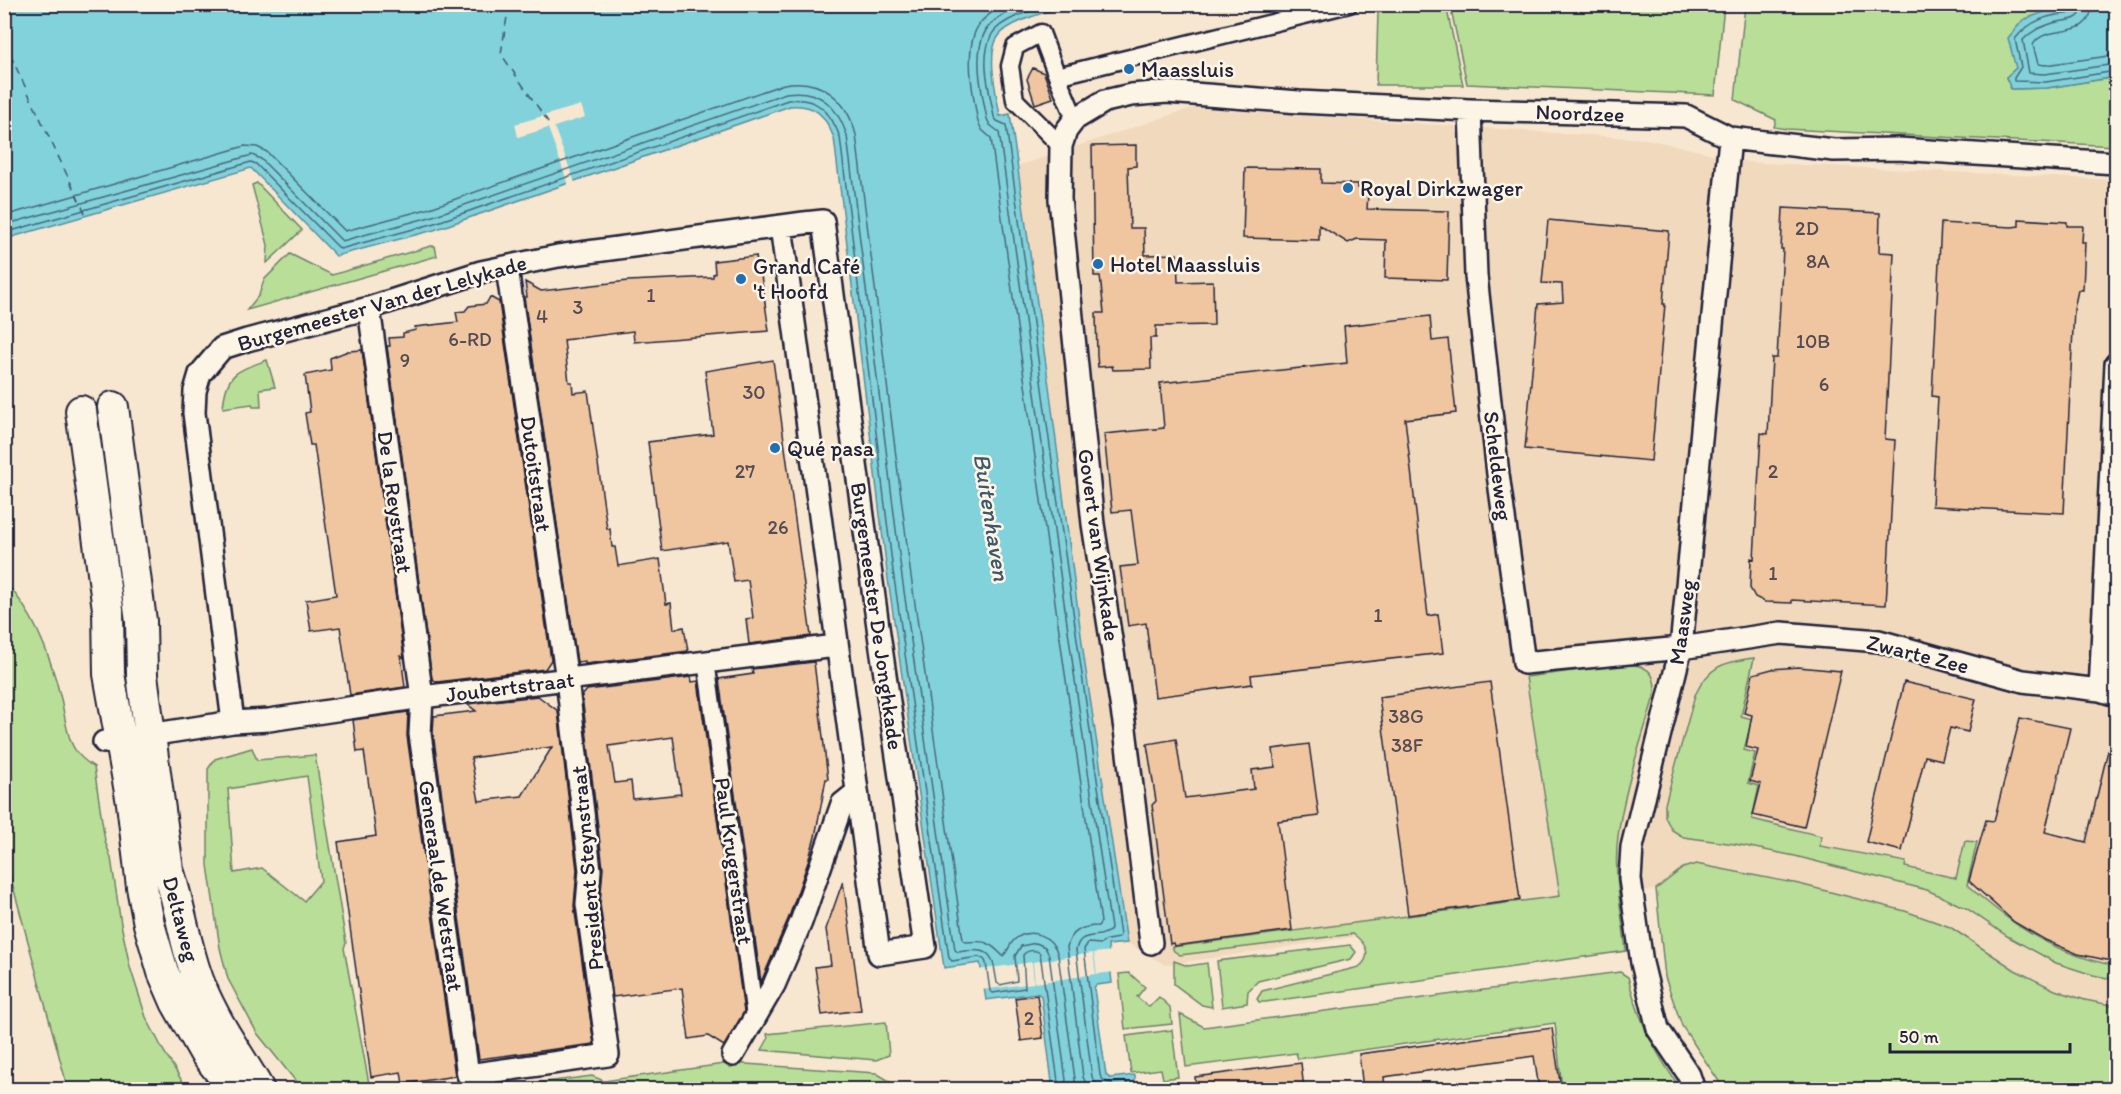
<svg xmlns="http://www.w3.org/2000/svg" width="2121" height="1094" viewBox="0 0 2121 1094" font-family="Itim,sans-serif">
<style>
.built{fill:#f1d9be}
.green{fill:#b9de98;stroke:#6e806a;stroke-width:1.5;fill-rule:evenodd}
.water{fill:#81d2db;stroke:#5b8c9b;stroke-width:1.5}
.pier{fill:#f8e7d0}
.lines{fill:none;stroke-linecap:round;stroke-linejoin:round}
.shore{stroke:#48687b;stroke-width:1.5}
.ferry{stroke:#3e576b;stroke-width:1.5;stroke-dasharray:8 6;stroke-linecap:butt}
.building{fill:#efc69f;stroke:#22223b;stroke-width:1.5;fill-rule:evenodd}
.pedestrian-casing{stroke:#22223b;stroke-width:21}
.minor-casing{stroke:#22223b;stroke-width:26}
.secondary-casing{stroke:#22223b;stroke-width:34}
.pedestrian{stroke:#fcf5e5;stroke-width:16}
.minor{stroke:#fcf5e5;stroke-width:21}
.secondary{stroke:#fcf5e5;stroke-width:30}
.poi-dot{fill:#1f6fb2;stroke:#fcf5e5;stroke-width:2}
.labels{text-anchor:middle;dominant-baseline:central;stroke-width:5;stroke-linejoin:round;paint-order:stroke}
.number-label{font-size:20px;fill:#554b54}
.poi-label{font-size:22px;fill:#22223b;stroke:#fcf5e5;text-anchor:start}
.street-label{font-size:22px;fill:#22223b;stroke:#fcf5e5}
.water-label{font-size:24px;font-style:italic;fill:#3e576b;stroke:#fcf5e5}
</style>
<rect width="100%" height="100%" fill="#f8e7d0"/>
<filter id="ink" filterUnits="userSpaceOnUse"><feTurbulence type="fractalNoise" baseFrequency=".0167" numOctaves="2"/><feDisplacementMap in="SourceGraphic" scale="12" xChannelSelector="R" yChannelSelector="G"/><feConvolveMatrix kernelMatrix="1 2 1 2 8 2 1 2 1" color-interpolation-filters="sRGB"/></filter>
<g filter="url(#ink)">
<!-- built -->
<path class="built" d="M1192 108 1647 139 1748 162 2116 180V1026L1705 880 1592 902 1165 965 1127 943 1084 658 1049 386 1017 166Z"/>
<!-- green -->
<path class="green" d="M1419 4 1446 5 1463 85H1376L1378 11Z
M1450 5H1724L1715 95 1467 84Z
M1745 5H2095L2052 9 2016 68 2006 78 2012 89 2047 88 2116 77V146L1786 129 1774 127 1776 120 1735 100Z
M257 183 302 230 267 263 268 245 252 185Z
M431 246H435L437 256 247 310 259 295 264 280 290 254 332 275Z
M267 360 275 387 260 389 261 407H253L252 404 223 408C226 372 237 371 267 360Z
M4 581C35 613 51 657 61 699 65 715 66 735 74 748 79 757 86 762 94 767L105 841 111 858 121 924 130 967 146 1017 163 1050 187 1089H68L5 857Z
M1754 658 1741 716 1752 719 1744 750 1755 753 1748 783 1759 786 1752 819 1821 836 1820 846 1906 862 1905 867 1956 878 1965 841 1977 842 1967 885C2015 927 2052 953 2116 966V980L2093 975 2056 963 2007 936 1966 908 1927 890 1795 856 1735 844 1683 837 1672 830 1665 817V804L1695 695C1709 666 1723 662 1754 658Z
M1626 664C1646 665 1656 671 1655 693 1642 739 1624 789 1618 836 1613 873 1622 913 1626 951L1265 1002H1259L1257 999 1262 991 1359 967C1373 956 1366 943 1353 934L1180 955 1174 951 1172 947 1560 896 1526 677Z
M252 748 257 760 315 755 346 943 344 948 370 1089H302L257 1033 228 979 220 948 208 865V769L215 759ZM307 776 321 881 304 901 262 868 234 873 228 789Z
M1696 864 1799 884 1905 911 1950 927 2015 970 2055 990 2085 1000 2116 1006V1089H1724L1682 1026 1665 977 1656 889 1683 868Z
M1350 945 1356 952 1351 959 1258 981 1248 991 1247 1003 1222 1007 1217 961Z
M1174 961 1188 966 1207 963 1212 1007 1202 1005 1174 984Z
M1620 972 1628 977C1639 1021 1655 1053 1681 1089H1562L1555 1023 1298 1059 1296 1053 1186 1067 1180 1014 1204 1027Z
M1129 973 1145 987 1137 997 1149 1007 1159 997 1170 1007 1172 1024 1125 1029 1119 974Z
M886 1022 889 1055 876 1060 762 1050 768 1039 767 1034Z
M1172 1030 1178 1077 1163 1079 1161 1069 1131 1073 1126 1036Z
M731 1063 876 1073 888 1080 896 1089 484 1090 592 1076 604 1081Z"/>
<!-- water -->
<path class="water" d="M2095 4 2116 5V77L2047 88 2011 89 2006 77 2016 68 2008 38 2023 20 2052 9Z
M5 5H1071C1053 10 1008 21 998 37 986 55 997 96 1000 116L1010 114 1049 386 1084 658 1127 943 1108 945 1112 983 1096 985 1094 988 1106 1075 1110 1078 1135 1075V1089H1025L1049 1087 1052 1082 1041 996 1037 993 986 1000 980 963 944 968 887 572 834 138C825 115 816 104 790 106L434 230 336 256 251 168 5 239Z"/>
<!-- pier -->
<path class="pier" d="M581 105 585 117 554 127 575 183 569 186 548 128 518 137 515 124Z
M1112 951 1114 972 1097 974 1094 953Z
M1093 953 1096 974 1035 983 1033 962Z
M1032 962 1034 983 981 990 978 970Z"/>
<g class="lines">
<!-- shore -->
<path class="shore" d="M1003 4C996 10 987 15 981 22 962 44 973 96 978 122L982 130 991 138C1027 399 1062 661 1101 922L1098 926C1082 926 1071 931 1067 947L1083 1077 1089 1090
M1026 4C1013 9 994 17 986 30 972 54 982 93 987 119L990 125 999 132C1036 397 1071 663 1111 928L1110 931C1107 932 1104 934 1100 935 1088 937 1079 935 1076 950L1092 1077 1096 1084 1103 1090
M1049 4C1034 9 1000 20 992 34 979 59 990 92 994 117L997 121 1006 125C1043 395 1079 665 1120 935L1118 938 1107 940 1101 944 1088 943 1084 949 1100 1075C1105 1087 1117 1082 1127 1082L1129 1090
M2076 4 2075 10C2069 15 2064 14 2056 15 2039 18 2026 25 2015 39L2021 67 2014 78V81L2046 82 2116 71
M2083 4C2082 23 2067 19 2053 23 2041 27 2031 31 2023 40L2029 73 2045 74 2116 64
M2092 4C2091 44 2046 21 2033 45L2038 64 2045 65 2116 55
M4 216 245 146 257 147 267 152 345 231 427 209 784 84C821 77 847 99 856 135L910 569 963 940 966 942C986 940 989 942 1003 956 1008 952 1009 945 1014 940 1030 926 1053 936 1058 955L1075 1079 1074 1090
M4 225 252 155 261 159 342 241 430 217 786 93C819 88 837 105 847 136L901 570 955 950 958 952C991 948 992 951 997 983L1000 985 1017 981 1015 956 1021 946 1036 943 1045 947 1049 955 1066 1080 1064 1090
M4 233 251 162 256 164 340 249 432 224 788 100C818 97 830 111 840 137L893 571 949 958 952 961 979 957 984 959 986 963 990 991 993 993 1025 988 1023 955C1027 950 1035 949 1040 953L1058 1081 1054 1090"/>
<!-- ferry -->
<path class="ferry" d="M509 4 501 54 551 126
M4 42 86 215"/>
</g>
<!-- building -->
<path class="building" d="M1033 68 1044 73 1053 98 1035 104 1027 79Z
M1136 145V166L1128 167 1130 228H1144L1145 255 1177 254 1178 282 1213 281 1214 325 1156 326V338H1150L1151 369 1113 370 1112 366 1098 367 1097 356 1096 313H1104L1100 276H1094L1092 146Z
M1245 168 1321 169V183L1358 184V188H1361L1360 194 1368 195 1367 209 1449 211 1447 280 1385 278 1386 240 1357 239 1348 243 1319 225V240L1243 238Z
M1783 208 1880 213 1879 252 1894 253 1885 439 1895 440 1886 605 1792 600V603L1765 602 1755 597 1750 588 1751 558 1754 559 1761 433 1768 434 1772 358H1777L1783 249H1781Z
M2019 219 2067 222V226H2083L2082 242H2085L2083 290H2078L2074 309 2064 513 1932 506 1938 397 1932 396 1941 223 2012 227 2019 226Z
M1548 220 1669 231 1663 304H1665L1651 461 1525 449 1538 304 1563 302 1562 284 1542 283Z
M756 256 758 268H760L769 331 634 342 633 331 564 340 569 382H572L573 393 588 391 607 529H610L612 547H615L618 566 660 559 666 604 671 603 674 629 684 627 688 651 585 664V661L577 662 524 297H527L525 282 541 291 628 281 713 277V274L715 273 714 261Z
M490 297 499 302 551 660 545 669 437 682 432 679 387 346H390L389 338 403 337V333L416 330 415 327 458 322 456 312 465 311 469 306 486 304Z
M1430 316 1432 341 1448 339 1456 413 1405 419 1428 616 1438 614 1443 653 1251 675 1252 684 1155 697 1146 623 1128 626 1120 567 1138 565 1131 510 1112 512 1104 434 1164 428 1160 383 1347 363 1344 326Z
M362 350 404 658 401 656 405 687 350 695 340 627 311 631 306 600 336 595 314 445H310L305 413 310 412 305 375 331 370 330 358 348 351Z
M773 360 811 636 749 644 746 619 753 618 748 580 734 582 728 541 662 551 648 442 713 434 705 371Z
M814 662 828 779H826L815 837 808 862 789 917 761 982 719 679 753 674 752 669Z
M1798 667 1841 671 1804 827 1753 815 1761 784 1750 781 1758 750 1746 747 1752 715 1744 713 1753 674 1772 669Z
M691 677 692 682 698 681 744 1012 724 1046 708 1036 689 1039 682 988 613 997 600 904 603 868 582 696 587 690ZM673 737 681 794 633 799 631 781 615 783 609 746Z
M1490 682 1520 900 1408 915 1379 697Z
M1904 682 1976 699 1968 732 1950 728 1942 760 1925 756 1902 851 1866 842Z
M538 696 558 711 577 870 574 906 594 1044 479 1059 433 733 434 716 476 711 467 704ZM552 747 522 796 479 801 471 758Z
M408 712 407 736 455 1076 403 1084 401 1072 371 1077 338 842 376 836 364 751 357 752 353 720Z
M2020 718 2070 728 2045 832 2086 842 2109 746 2116 747V962L2078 954 2045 940 2014 922 1969 881 1986 820 1994 821Z
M1176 739 1185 798 1254 789 1252 770 1275 767 1273 749 1309 744 1319 816 1278 821 1292 930 1174 946 1173 943 1170 944 1152 805 1156 801 1147 744Z
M843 881 861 1010 822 1015 815 967 831 965 826 929Z
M1037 995 1043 1038 1021 1041 1015 998Z
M1552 1028 1561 1089H1539L1534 1056 1384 1077 1385 1089H1363L1359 1054Z
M1301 1063 1304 1089H1196L1195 1077Z"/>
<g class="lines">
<!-- pedestrian casing -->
<g class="pedestrian-casing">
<path id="pedestrian" d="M1057 76 1041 33 1015 47 1010 66 1015 100 1061 146
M1075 119 1057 76 1349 4
M706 661 755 1017"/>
</g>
<!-- minor casing -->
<g class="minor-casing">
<path id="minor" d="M1470 110 1476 276 1498 474 1524 663 1681 648 1781 633 1879 641 2023 681 2100 690 2116 695
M369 308 422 697 420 734 468 1075 608 1055 587 904 590 870 567 680 507 268
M2100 690 2116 364
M233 722 194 413 195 391 200 374 222 348 247 340 369 308 481 272 558 256 804 223 823 221 879 634 925 947 879 954 781 226
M104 742 233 722 269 720 422 697 836 646
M1151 943 1125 729 1093 524 1060 199 1061 146 1066 131 1075 119 1105 101 1131 95 1167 92 1299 102 1470 110 1686 116 1730 138 1834 150 1898 149 2116 163
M733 1055 774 985 801 922 842 804 857 792
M1694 1090 1689 1075 1658 1029 1642 963 1630 879 1632 847 1681 648 1730 138"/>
</g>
<!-- secondary casing -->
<g class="secondary-casing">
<path id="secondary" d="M113 407 141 621 142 675 168 870C181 908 185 948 200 985 215 1023 239 1055 259 1090
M81 411 108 609 109 674 132 803 142 887 149 924 163 972 176 1002 205 1053 235 1090"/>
</g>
<!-- pedestrian -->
<use href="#pedestrian" class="pedestrian"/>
<!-- minor -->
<use href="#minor" class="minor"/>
<!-- secondary -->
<use href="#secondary" class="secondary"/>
</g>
</g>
<!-- markers -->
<g class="poi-dot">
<circle cx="1129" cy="69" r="6"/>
<circle cx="1348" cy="188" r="6"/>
<circle cx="1098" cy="264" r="6"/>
<circle cx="741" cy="279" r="6"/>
<circle cx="775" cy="448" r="6"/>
</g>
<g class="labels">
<!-- number labels -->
<g class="number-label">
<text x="1807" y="228">2D</text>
<text x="1818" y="261">8A</text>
<text x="651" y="295">1</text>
<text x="578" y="307">3</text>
<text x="542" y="316">4</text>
<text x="470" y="339">6-RD</text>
<text x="1813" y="341">10B</text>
<text x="405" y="360">9</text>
<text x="1824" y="384">6</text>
<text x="754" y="392">30</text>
<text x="745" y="471">27</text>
<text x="1773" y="471">2</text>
<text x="778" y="527">26</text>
<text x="1773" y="573">1</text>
<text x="1378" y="615">1</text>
<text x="1406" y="716">38G</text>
<text x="1407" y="745">38F</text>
<text x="1029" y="1018">2</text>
</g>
<!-- poi labels -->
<g class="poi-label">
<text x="1141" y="69">Maassluis</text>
<text x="1360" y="188">Royal Dirkzwager</text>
<text x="1110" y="264">Hotel Maassluis</text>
<text x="753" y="266">Grand Café<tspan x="753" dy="25">'t Hoofd</tspan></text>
<text x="787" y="448">Qué pasa</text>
</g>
<!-- street labels -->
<g class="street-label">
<text transform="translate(1580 113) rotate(2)">Noordzee</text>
<text transform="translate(382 303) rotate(-16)">Burgemeester Van der Lelykade</text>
<text transform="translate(1498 466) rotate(83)">Scheldeweg</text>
<text transform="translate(536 474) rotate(82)">Dutoitstraat</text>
<text transform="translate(395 502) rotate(82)">De la Reystraat</text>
<text transform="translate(1099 545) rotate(82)">Govert van Wijnkade</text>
<text transform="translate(877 616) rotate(82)">Burgemeester De Jonghkade</text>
<text transform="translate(1682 622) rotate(-82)">Maasweg</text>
<text transform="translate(1918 654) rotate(14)">Zwarte Zee</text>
<text transform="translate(510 687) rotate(-7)">Joubertstraat</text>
<text transform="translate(734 861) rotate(82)">Paul Krugerstraat</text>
<text transform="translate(587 868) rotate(-95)">President Steynstraat</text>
<text transform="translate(441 886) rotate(82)">Generaal de Wetstraat</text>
<text transform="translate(181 919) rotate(75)">Deltaweg</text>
</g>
<!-- water labels -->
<g class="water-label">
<text transform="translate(992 517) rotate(81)">Buitenhaven</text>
</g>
</g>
<!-- margin -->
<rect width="2121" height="1094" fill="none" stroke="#fcf5e5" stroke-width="24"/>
<rect x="12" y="12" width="2097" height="1070" fill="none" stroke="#22223b" stroke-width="2" filter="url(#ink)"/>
<!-- scale -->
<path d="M1890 1043v9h180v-9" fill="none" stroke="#22223b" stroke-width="3"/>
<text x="1899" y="1043" font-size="18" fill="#22223b" stroke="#fcf5e5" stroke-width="4.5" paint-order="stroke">50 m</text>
</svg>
